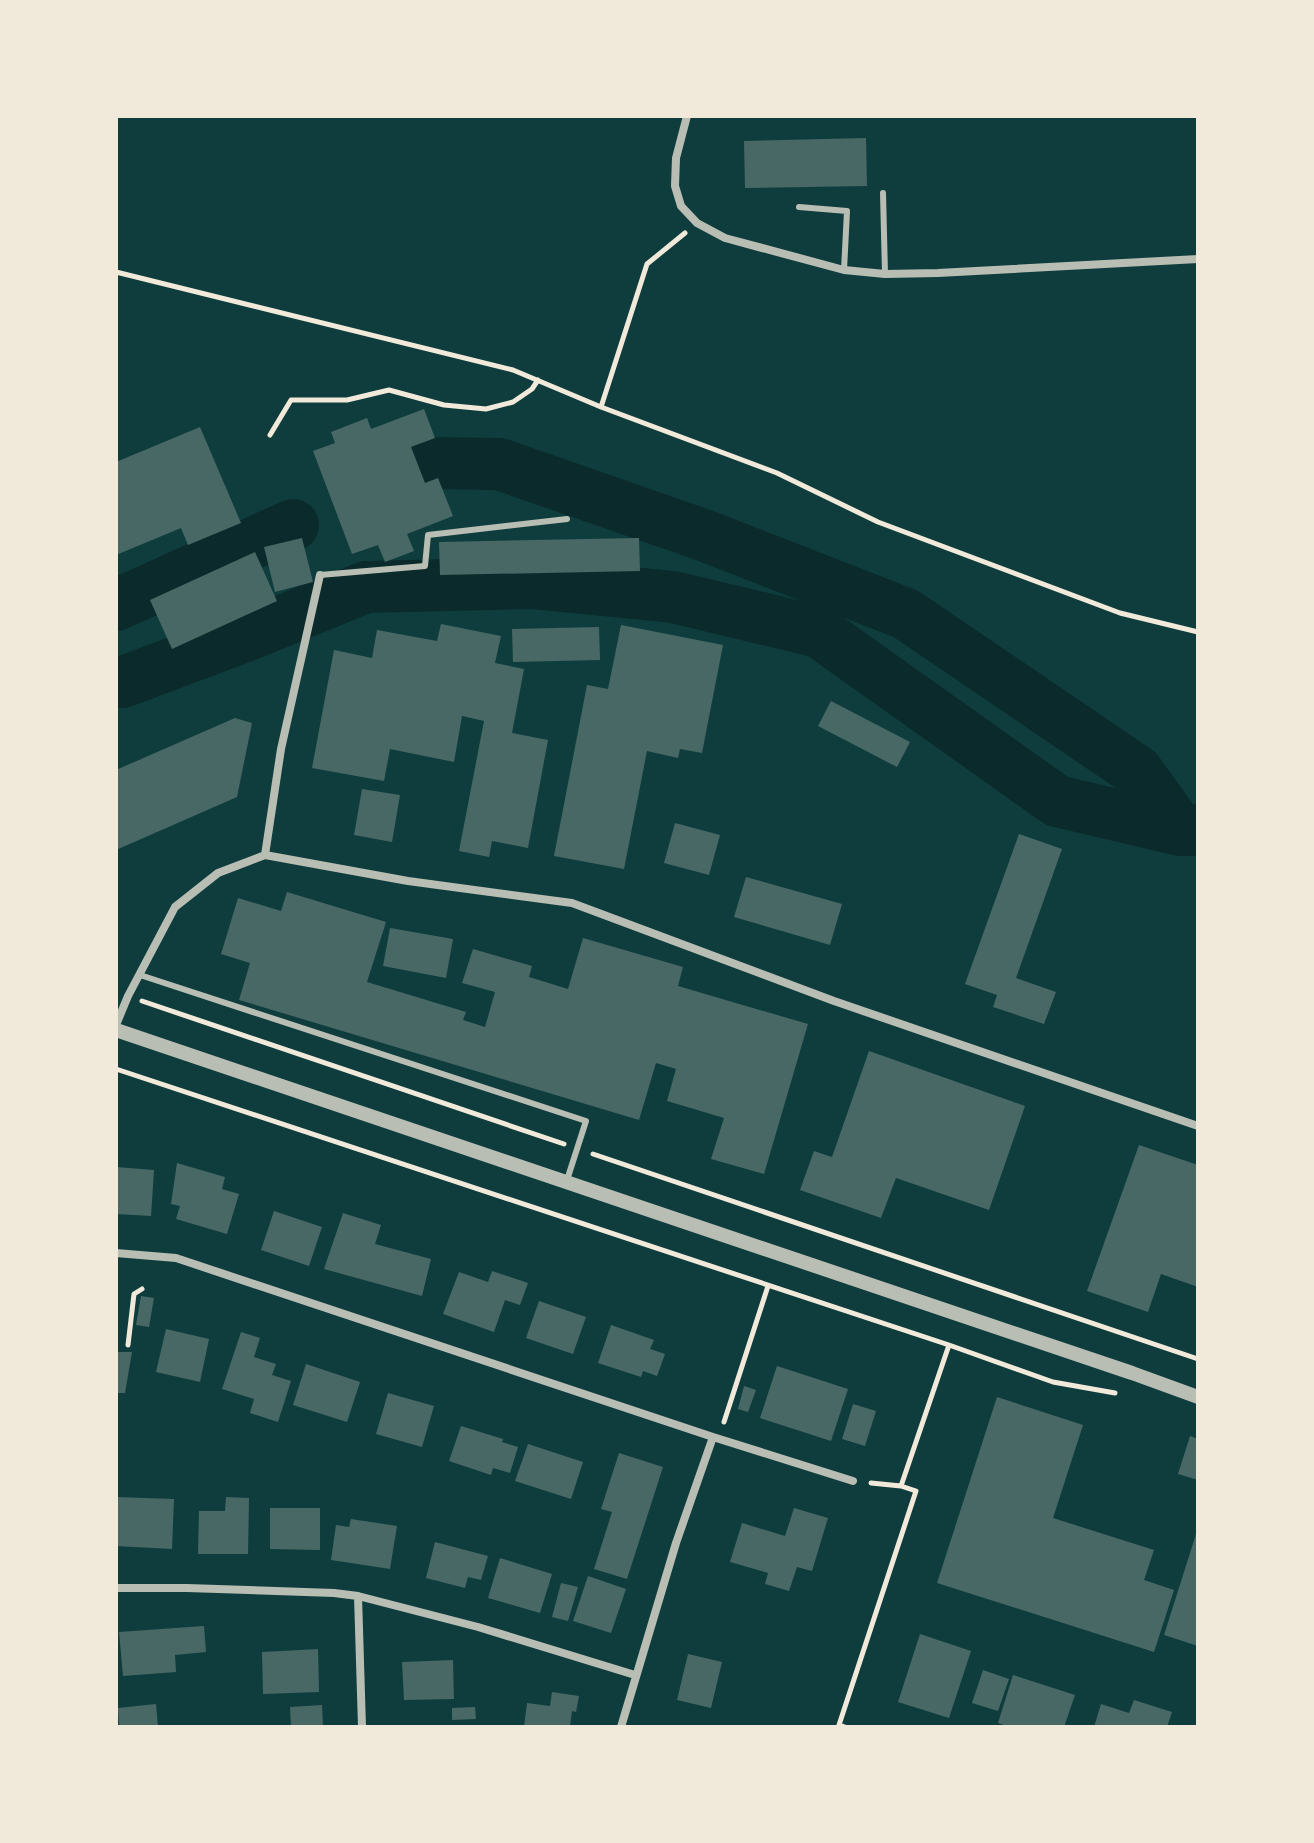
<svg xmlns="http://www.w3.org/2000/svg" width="1314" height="1843" viewBox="0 0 1314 1843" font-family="Lato,sans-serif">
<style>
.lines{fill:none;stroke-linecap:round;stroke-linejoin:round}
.river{stroke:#0a2a2b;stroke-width:52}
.building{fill:#486865}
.path{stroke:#f1e9da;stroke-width:5}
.service{stroke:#b8beb3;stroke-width:6}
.minor{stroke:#b8beb3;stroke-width:8}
.tertiary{stroke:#b8beb3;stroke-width:14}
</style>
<rect width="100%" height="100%" fill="#0f3d3e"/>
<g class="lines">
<!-- river -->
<path class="river" d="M427 463 499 464 706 536 906 614 1137 771 1180 830
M116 605 293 525
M116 682H123L253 633 366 587 531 583 673 597 819 632 1057 801 1180 830H1198"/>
</g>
<!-- building -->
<path class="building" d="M866 138 867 186 745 188 744 141Z
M424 409 435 438 411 447 425 483 438 478 453 516 407 534 414 551 385 562 378 545 352 554 313 451 335 443 331 432 367 418 371 429Z
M200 427 241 523 188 545 181 528 116 555V462Z
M302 538 313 582 275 592 264 547Z
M639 538 640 571 440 575 439 542Z
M255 552 277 601 172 649 150 600Z
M441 624 501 636 495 663 524 669 512 733 548 740 528 848 492 841 489 857 459 851 484 721 462 716 454 762 390 749 384 781 312 768 334 650 372 658 377 630 437 641Z
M621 625 723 645 702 753 680 749 678 758 647 751 624 869 554 856 587 685 608 689Z
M599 627 600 660 513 662 512 629Z
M831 701 910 742 897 767 818 726Z
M235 718 252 723 237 797 116 850V770Z
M362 789 400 795 392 842 354 835Z
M675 823 720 835 709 875 664 863Z
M1019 834 1062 849 1016 978 1056 992 1044 1024 993 1007 997 995 965 984Z
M746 877 842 904 830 945 734 917Z
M287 892 386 922 367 982 466 1012 463 1020 485 1027 495 992 462 983 473 949 532 966 529 977 568 989 583 938 683 967 678 986 808 1024 764 1174 711 1159 724 1118 667 1101 676 1069 656 1063 639 1120 239 1000 250 963 221 954 238 898 281 911Z
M390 928 453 939 446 978 383 966Z
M869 1051 1025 1106 989 1210 896 1178 881 1218 800 1190 814 1151 832 1157Z
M1139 1145 1198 1165V1287L1161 1274 1148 1312 1087 1291Z
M177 1163 225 1177 222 1189 239 1194 227 1234 176 1219 180 1206 171 1204Z
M116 1167 154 1170 151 1216 116 1214Z
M274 1211 322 1227 309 1266 261 1250Z
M343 1213 381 1225 375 1244 431 1259 422 1296 324 1269Z
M492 1271 528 1283 520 1305 505 1300 494 1332 443 1314 459 1272 488 1282Z
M141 1296 154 1298 149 1327 136 1325Z
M539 1301 586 1317 573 1354 526 1338Z
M611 1325 654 1340 650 1349 665 1354 657 1376 643 1371 641 1377 598 1363Z
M166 1329 209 1339 200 1382 156 1372Z
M241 1332 260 1338 254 1357 276 1364 272 1375 291 1381 278 1422 250 1413 254 1399 222 1389Z
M116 1352H132L125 1393H116Z
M306 1364 360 1382 347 1422 293 1405Z
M777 1366 848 1389 831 1441 760 1418Z
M744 1386 756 1390 748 1412 738 1409Z
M388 1393 434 1406 422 1447 376 1434Z
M997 1397 1083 1425 1053 1518 1154 1550 1144 1580 1174 1590 1154 1652 937 1583Z
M853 1404 876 1411 865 1446 842 1439Z
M461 1426 503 1439 502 1442 518 1447 510 1473 493 1468 491 1475 449 1461Z
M1190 1436 1198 1439V1480L1178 1474Z
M528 1444 583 1462 571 1499 515 1481Z
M619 1453 663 1467 627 1579 594 1569 612 1512 601 1509Z
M116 1497 174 1499 172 1549 116 1546Z
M226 1497 249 1498 248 1554H198L199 1511H225Z
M270 1508H320V1550L270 1549Z
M794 1508 828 1518 812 1571 797 1567 789 1591 765 1584 768 1573 730 1562 742 1523 785 1536Z
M351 1519 397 1526 390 1569 331 1560 336 1525 349 1527Z
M1197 1531H1198V1646L1164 1635Z
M435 1542 488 1556 481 1580 468 1577 465 1588 426 1578Z
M500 1558 552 1574 540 1613 488 1598Z
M588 1576 626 1589 611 1633 573 1621Z
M561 1583 578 1587 568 1621 552 1617Z
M204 1626 206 1652 175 1655 176 1672 123 1676 119 1632Z
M920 1634 971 1651 949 1718 898 1702Z
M318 1649 319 1692 263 1694 262 1652Z
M688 1654 722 1662 711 1708 677 1700Z
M453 1660 454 1699 404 1700 402 1662Z
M983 1670 1009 1679 998 1711 972 1703Z
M1013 1675 1075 1695 1064 1727H1009L998 1723Z
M552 1692 579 1696 576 1712 572 1711 570 1727H524L527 1703 550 1706Z
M1134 1700 1172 1712 1167 1727H1094L1101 1704 1129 1713Z
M156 1704 158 1727H119L118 1708Z
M322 1705 323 1727H291L290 1707Z
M475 1707 476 1719 452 1720V1708Z"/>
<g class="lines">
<!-- path -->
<path class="path" d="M116 272 513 370 601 407 777 473 878 522 1120 613 1198 632
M601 407 647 264 685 233
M270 435 291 400H347L389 390 444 405 486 409 513 402 532 389 538 380
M142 1001 564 1144
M116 1069 949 1345 1053 1382 1115 1393
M593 1154 1198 1359
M128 1345 134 1294 142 1289
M724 1422 768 1286
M871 1483 901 1486
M845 1727 839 1725 916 1491 901 1486 949 1345"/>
<!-- service -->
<path class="service" d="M883 193 885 274
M799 207 847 211 844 270
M320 575 425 566 428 535 567 519
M140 975 586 1121 567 1180"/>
<!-- minor -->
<path class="minor" d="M687 116 676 158 675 186 681 206 697 223 725 238 844 270 885 274 938 273 1198 259
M265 855 281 749 320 575
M116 1025 128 996 175 907 218 873 265 855 408 881 572 903 834 1001 1198 1126
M116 1253 176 1258 713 1437 853 1481
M116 1588H187L334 1593 358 1596 478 1627 635 1675
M358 1596 362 1727
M621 1727 676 1543 713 1437"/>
<!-- tertiary -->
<path class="tertiary" d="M116 1030 1132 1373 1198 1397"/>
</g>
<!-- border -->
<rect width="1314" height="1843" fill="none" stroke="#f1e9da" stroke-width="236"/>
</svg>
